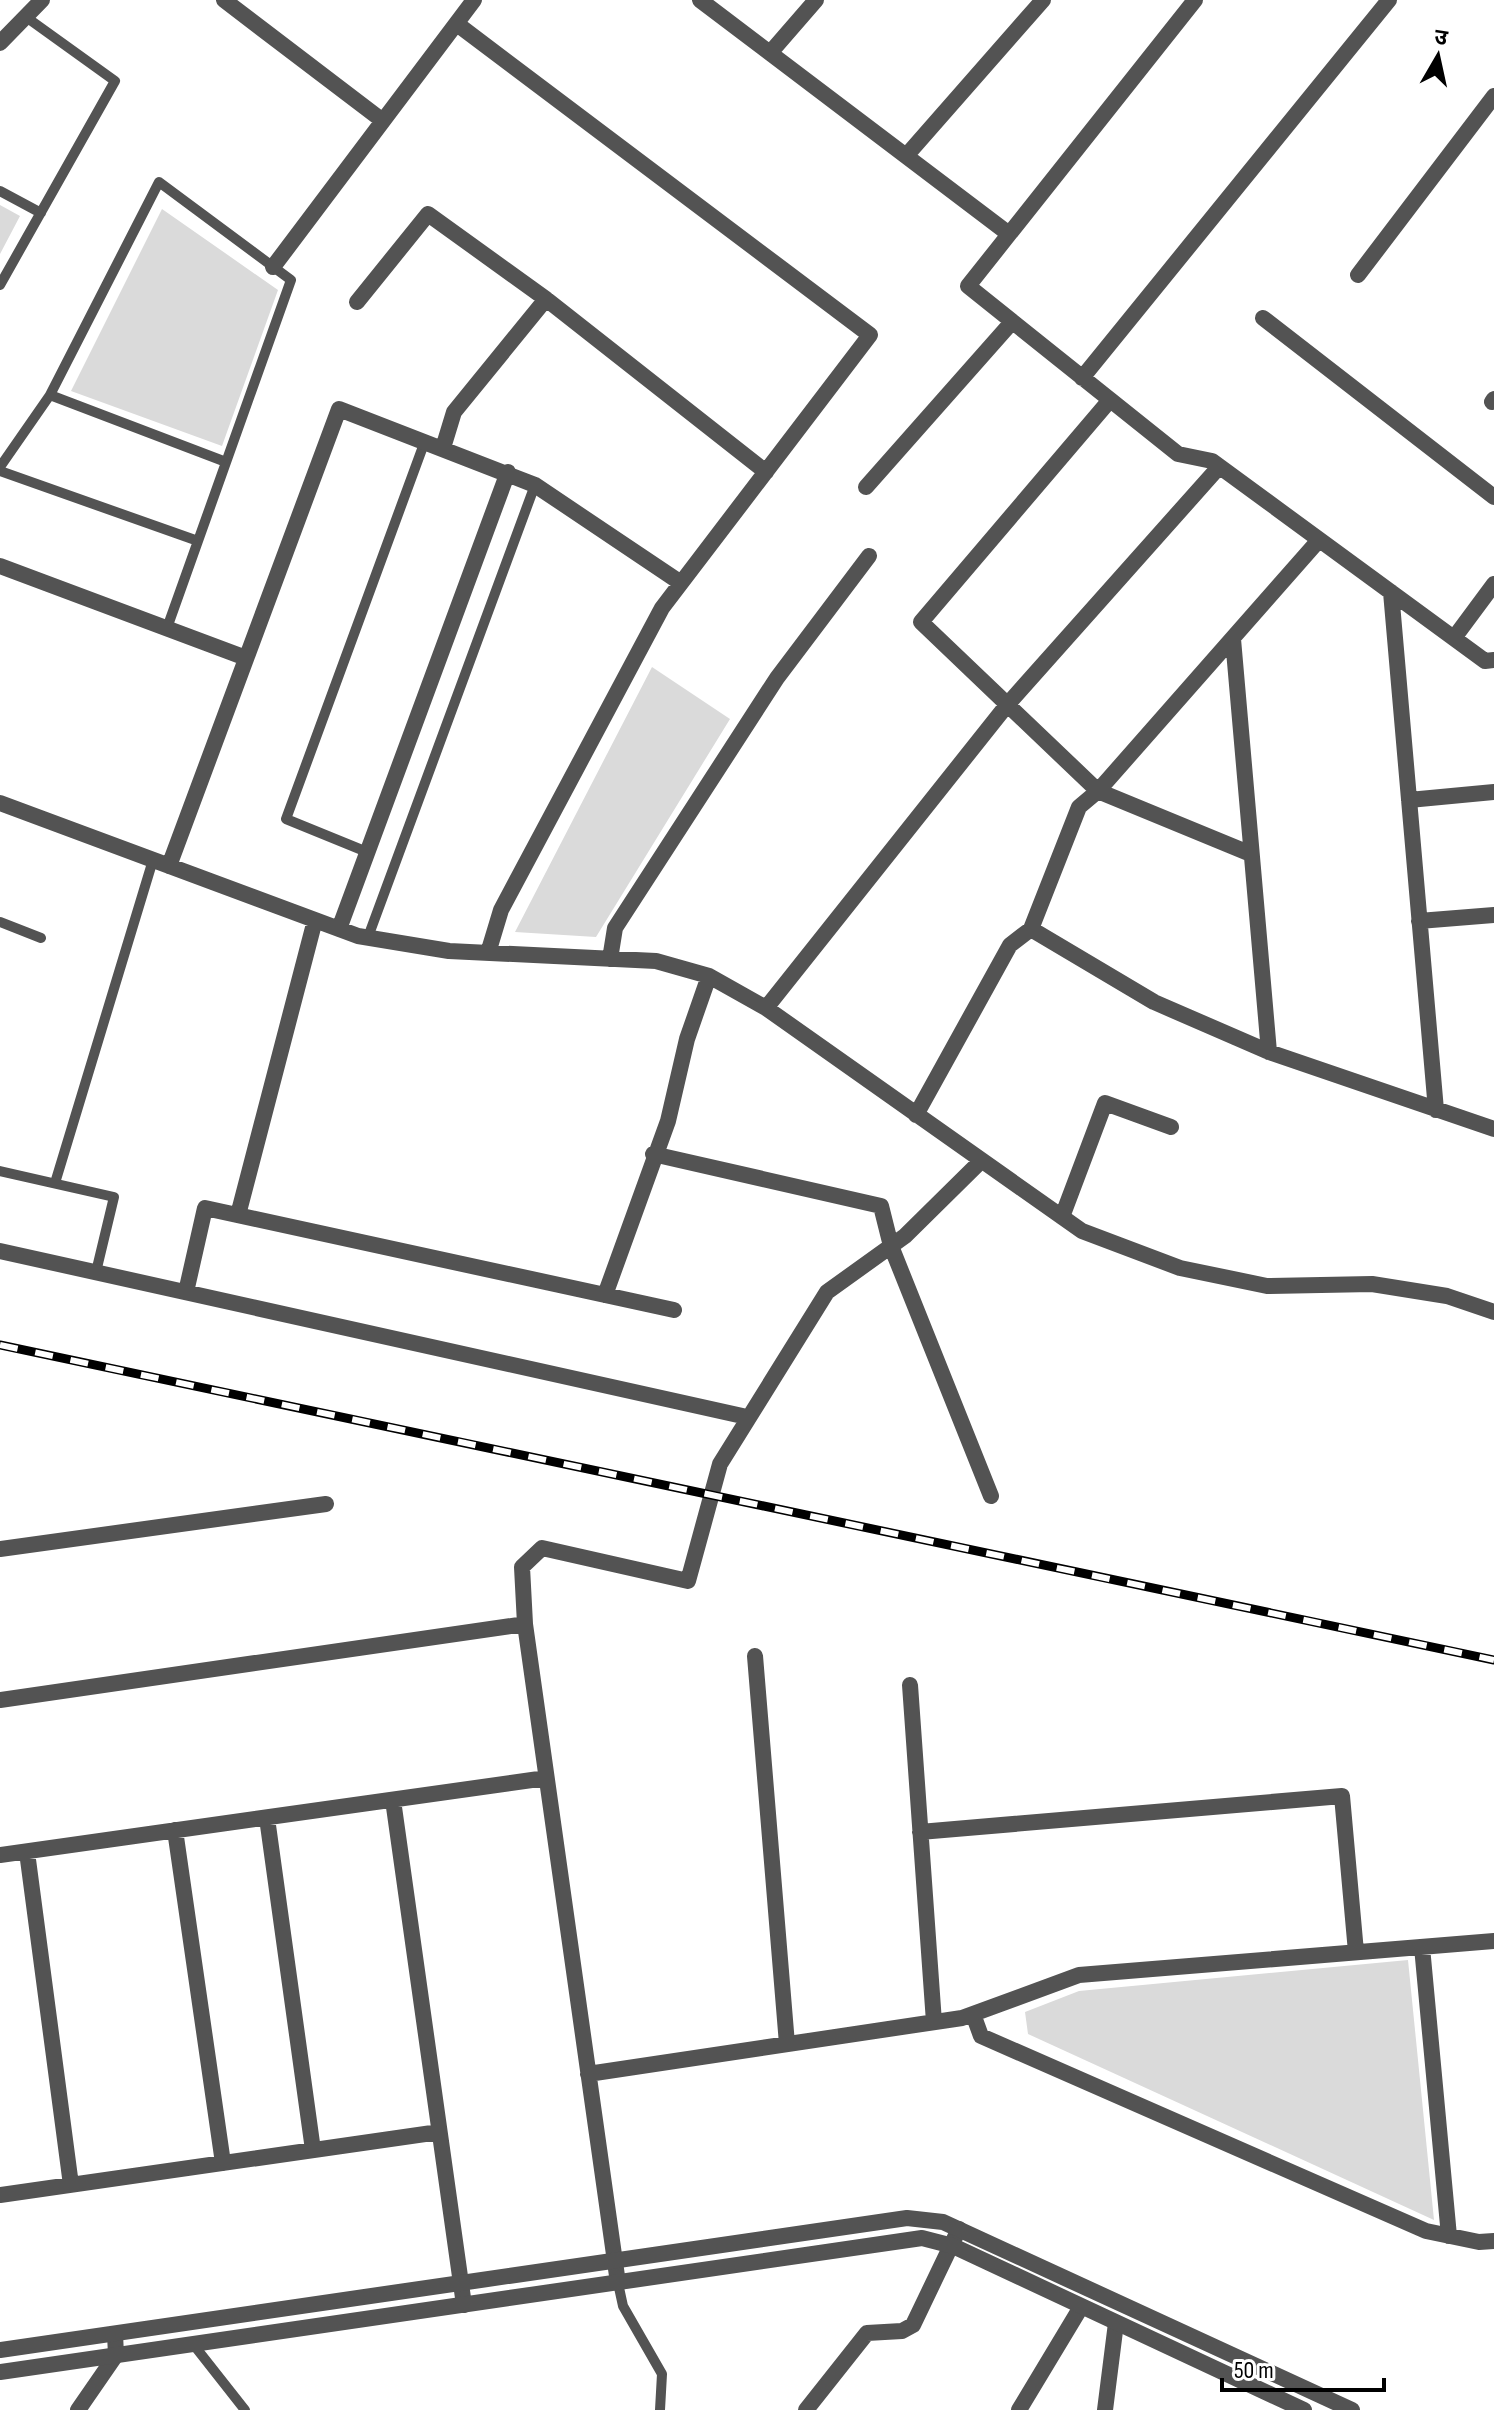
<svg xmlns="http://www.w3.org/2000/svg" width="1494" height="2410" viewBox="0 0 1494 2410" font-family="'Sofia Sans Condensed','Noto Sans Devanagari',sans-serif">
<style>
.green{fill:#dadada}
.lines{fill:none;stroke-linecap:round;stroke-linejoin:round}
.service{stroke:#535353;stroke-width:10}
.minor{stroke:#535353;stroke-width:16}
.tertiary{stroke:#535353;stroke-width:16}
.rail-casing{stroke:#000;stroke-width:9}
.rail{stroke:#fff;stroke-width:6;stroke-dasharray:18;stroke-linecap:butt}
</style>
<rect width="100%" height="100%" fill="#fff"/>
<!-- green -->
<path class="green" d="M0 205 20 216 0 254Z
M162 209 278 290 222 446 71 391Z
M652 667 730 719 596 937 515 932Z
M1408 1960 1434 2220 1028 2034 1025 2012 1079 1991Z"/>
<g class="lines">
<!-- service -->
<path class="service" d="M0 191 41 213
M0 285 115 81 26 17
M50 395 226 462
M0 467 50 395 159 182 291 280 167 628
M0 471 198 541
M367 852 286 819 425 441
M0 922 41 938
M368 937 535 485
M0 1171 114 1197 96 1272
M55 1183 153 860
M618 2283 623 2306 662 2374 660 2410
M193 2344 245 2410"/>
<!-- minor -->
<path class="minor" d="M224 0 383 121
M700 0 1009 234
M1195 0 968 286 1178 454 1212 461 1485 661 1494 660
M457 24 870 335 662 608 501 910 488 953
M0 43 42 0
M770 53 816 0
M906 156 1043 0
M273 267 474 0
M1358 275 1494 96
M357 302 428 214 546 299 766 472
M1263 318 1494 497
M1082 378 1389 0
M1110 400 921 622 1098 791 1251 854
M1492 402 1494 399
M443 448 454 412 546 299
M866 487 1012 322
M0 566 246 658
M1391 592 1436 1110
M1454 638 1494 584
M1233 639 1269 1052
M1409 800 1494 792
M0 803 358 936 449 951 656 961 709 976 766 1008 1082 1231 1180 1268 1267 1286 1372 1284 1447 1296 1494 1312
M169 866 339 409 535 485 681 583
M1419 921 1494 915
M339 929 508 472
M1031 929 1079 807 1098 791 1319 540
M610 959 615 928 777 678 869 556
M766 1008 1007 705 1219 467
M916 1115 1010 945 1031 929 1154 1002 1269 1052 1494 1129
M653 1154 881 1206 891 1246 991 1496
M238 1215 315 920
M1062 1217 1105 1103 1171 1127
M0 1251 747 1417
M186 1292 205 1208 674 1310
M605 1295 668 1121 687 1039 709 976
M0 1549 326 1504
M755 1656 787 2044
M910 1685 934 2022
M0 1700 525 1624
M393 1800 464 2305
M267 1818 313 2150
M175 1830 223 2163
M920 1832 1342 1796 1356 1952
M27 1852 71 2185
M0 1855 546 1778
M1422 1947 1449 2236
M973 2014 981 2036 1426 2231 1479 2242 1494 2241
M588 2074 962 2018 1079 1975 1494 1941
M0 2195 439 2132
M618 2283 525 1624 522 1567 542 1548 688 1581 720 1464 827 1292 905 1236 981 1161
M78 2410 116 2355 115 2334
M806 2410 867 2333 902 2331 913 2325 959 2229
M1019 2410 1081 2307
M1105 2410 1116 2323"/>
<!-- tertiary -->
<path class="tertiary" d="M0 2350 907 2218 943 2222 1352 2410
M0 2372 922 2238 953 2246 1304 2410"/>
<!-- rail casing -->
<g class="rail-casing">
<path id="rail" d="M0 1345 1494 1660"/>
</g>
<!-- rail -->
<use href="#rail" class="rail"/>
</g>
<!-- north arrow -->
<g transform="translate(1438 56) rotate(9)" stroke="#ffffff" stroke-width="6" paint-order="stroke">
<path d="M0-6L14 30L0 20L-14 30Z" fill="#000000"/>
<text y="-12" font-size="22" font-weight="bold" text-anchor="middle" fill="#000000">उ</text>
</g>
<!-- scale -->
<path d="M1222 2378v12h162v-12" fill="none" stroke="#000000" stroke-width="4"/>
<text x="1234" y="2378" font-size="24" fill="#000000" stroke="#ffffff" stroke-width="6" paint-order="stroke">50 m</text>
</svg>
